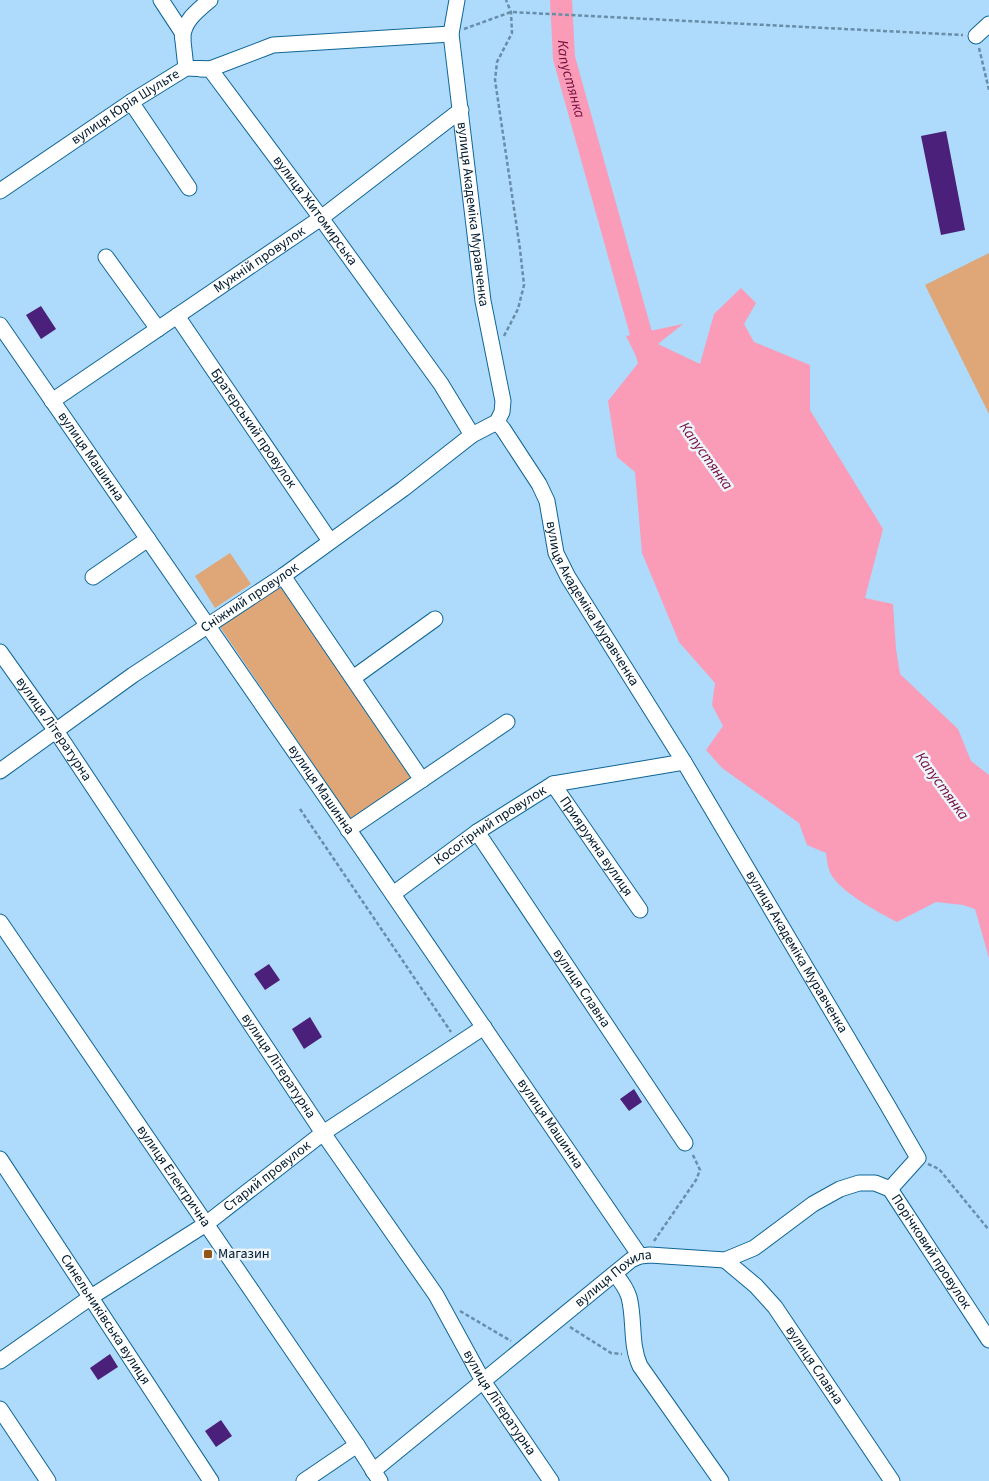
<svg xmlns="http://www.w3.org/2000/svg" width="989" height="1481" viewBox="0 0 989 1481" font-family="'Source Sans 3',sans-serif">
<style>
.green{fill:#dfa777}
.water{fill:#fa9cb8}
.lines{fill:none;stroke-linecap:round;stroke-linejoin:round}
.river{stroke:#fa9cb8;stroke-width:22}
.building{fill:#4b207a}
.minor-casing{stroke:#0f6697;stroke-width:17}
.path{stroke:#688da9;stroke-width:2.5;stroke-dasharray:4 2.5;stroke-linecap:butt}
.minor{stroke:#fff;stroke-width:15}
.poi-dot{fill:#925617;stroke:#eef5fb;stroke-width:2}
.labels{text-anchor:middle;dominant-baseline:central;stroke-width:5;stroke-linejoin:round;paint-order:stroke}
.street-label{font-size:14px;fill:#001a2e;stroke:#eef5fb}
.poi-label{font-size:14px;fill:#001a2e;stroke:#eef5fb;text-anchor:start}
.water-label{font-size:15px;font-style:italic;fill:#74093a;stroke:#eef5fb}
</style>
<rect width="100%" height="100%" fill="#aedafb"/>
<!-- green -->
<path class="green" d="M989 253V414L925 285Z
M230 553 251 584 215 608 195 576Z
M284 582 416 779 353 822 220 627Z"/>
<!-- water -->
<path class="water" d="M741 288 756 303 744 324 754 342 810 365V410L883 529 865 598 893 604 896 649 900 674 958 729 971 761 989 775V958L975 909 963 905 936 902 897 922C878 912 844 894 832 876 828 870 827 860 826 853L807 845 799 823 722 768 706 750 723 726 712 705 715 683 679 642 642 553 635 472 617 457 608 401 639 362 626 336 683 324 658 344 700 364 714 314Z"/>
<g class="lines">
<!-- river -->
<path class="river" id="s1" d="M561 0 564 58 649 362"/>
</g>
<!-- building -->
<path class="building" d="M946 131 965 230 941 235 921 136Z
M41 306 56 329 41 339 26 315Z
M269 964 280 980 265 990 254 974Z
M310 1017 322 1037 304 1049 292 1029Z
M634 1089 642 1102 629 1111 620 1099Z
M110 1354 118 1367 98 1380 90 1368Z
M221 1420 232 1436 216 1447 205 1431Z"/>
<g class="lines">
<!-- minor casing -->
<g class="minor-casing">
<g id="minor">
<path id="s2" d="M161 0 182 32 186 68 210 69 321 218 441 384 472 435"/>
<path id="s3" d="M457 0 451 34 483 301 503 401 502 412 497 422 503 429 539 484 547 501 556 553 568 577 684 762 888 1106 918 1158 890 1189"/>
<path d="M976 36 989 24"/>
<path d="M183 39C182 22 198 10 210 0"/>
<path d="M200 69H210L273 45 451 34"/>
<path d="M131 102 189 188"/>
<path id="s4" d="M0 191 131 102 186 68"/>
<path d="M106 257 158 329"/>
<path id="s5" d="M177 316 330 541"/>
<path id="s6" d="M0 325C214 635 429 944 640 1256"/>
<path id="s7" d="M52 401 321 218 461 110"/>
<path d="M283 576 422 780"/>
<path d="M93 577 148 539"/>
<path id="s8" d="M0 652 56 731 323 1133 436 1295 483 1381 551 1481"/>
<path d="M353 678 435 619"/>
<path id="s9" d="M0 771 133 675 283 576 403 489 472 435 497 422"/>
<path id="s10" d="M553 784 640 910"/>
<path d="M348 830 507 722"/>
<path id="s11" d="M477 832 685 1143"/>
<path id="s12" d="M393 894 477 832 553 784 684 762"/>
<path id="s13" d="M0 922 357 1445 380 1481"/>
<path id="s14" d="M0 1159 211 1481"/>
<path id="s15" d="M890 1189 989 1340"/>
<path id="s16" d="M725 1260 756 1286 775 1307 892 1481"/>
<path d="M615 1274C621 1281 626 1288 629 1297 635 1320 630 1344 640 1366L721 1481"/>
<path id="s17" d="M0 1361 91 1297 206 1224 323 1133 484 1027"/>
<path d="M0 1409 48 1481"/>
<path id="s18" d="M373 1471 631 1260 640 1256 650 1255 725 1260 754 1248 813 1204 840 1189 859 1183H875L890 1189"/>
<path d="M304 1481 357 1445"/>
</g>
</g>
<!-- path -->
<path class="path" d="M464 29 511 12 963 35
M979 48 989 90
M504 336 518 309 524 285 520 249 495 80 497 62 512 33 511 12 506 0
M300 809 451 1032
M928 1164 939 1169 989 1230
M654 1241 696 1180 700 1170 692 1153
M460 1311 511 1341
M570 1327 611 1353 622 1354"/>
<!-- minor -->
<use href="#minor" class="minor"/>
</g>
<!-- markers -->
<rect class="poi-dot" x="203" y="1249" width="10" height="10" rx="2.5"/>
<g class="labels">
<!-- street labels -->
<g class="street-label">
<text stroke="none"><textPath href="#s4" startOffset="151">вулиця Юрія Шульте</textPath></text>
<text stroke="none"><textPath href="#s2" startOffset="275">вулиця Житомирська</textPath></text>
<text stroke="none"><textPath href="#s3" startOffset="216">вулиця Академіка Муравченка</textPath></text>
<text stroke="none"><textPath href="#s7" startOffset="251">Мужній провулок</textPath></text>
<text stroke="none"><textPath href="#s5" startOffset="136">Братерський провулок</textPath></text>
<text stroke="none"><textPath href="#s6" startOffset="160">вулиця Машинна</textPath></text>
<text stroke="none"><textPath href="#s9" startOffset="304">Сніжний провулок</textPath></text>
<text stroke="none"><textPath href="#s3" startOffset="635">вулиця Академіка Муравченка</textPath></text>
<text stroke="none"><textPath href="#s8" startOffset="94">вулиця Літературна</textPath></text>
<text stroke="none"><textPath href="#s6" startOffset="565">вулиця Машинна</textPath></text>
<text stroke="none"><textPath href="#s12" startOffset="119">Косогірний провулок</textPath></text>
<text stroke="none"><textPath href="#s10" startOffset="76">Прияружна вулиця</textPath></text>
<text stroke="none"><textPath href="#s3" startOffset="1040">вулиця Академіка Муравченка</textPath></text>
<text stroke="none"><textPath href="#s11" startOffset="188">вулиця Славна</textPath></text>
<text stroke="none"><textPath href="#s8" startOffset="499">вулиця Літературна</textPath></text>
<text stroke="none"><textPath href="#s6" startOffset="970">вулиця Машинна</textPath></text>
<text stroke="none"><textPath href="#s13" startOffset="308">вулиця Електрична</textPath></text>
<text stroke="none"><textPath href="#s17" startOffset="325">Старий провулок</textPath></text>
<text stroke="none"><textPath href="#s15" startOffset="75">Порічковий провулок</textPath></text>
<text stroke="none"><textPath href="#s18" startOffset="309">вулиця Похила</textPath></text>
<text stroke="none"><textPath href="#s14" startOffset="192">Синельниківська вулиця</textPath></text>
<text stroke="none"><textPath href="#s16" startOffset="139">вулиця Славна</textPath></text>
<text stroke="none"><textPath href="#s8" startOffset="902">вулиця Літературна</textPath></text>
</g>
<!-- poi labels -->
<g class="poi-label">
<text x="218" y="1254">Магазин</text>
</g>
<!-- water labels -->
<g class="water-label">
<text stroke="none"><textPath href="#s1" startOffset="80">Капустянка</textPath></text>
<text transform="translate(706 456) rotate(54)">Капустянка</text>
<text transform="translate(942 786) rotate(54)">Капустянка</text>
</g>
</g>
</svg>
